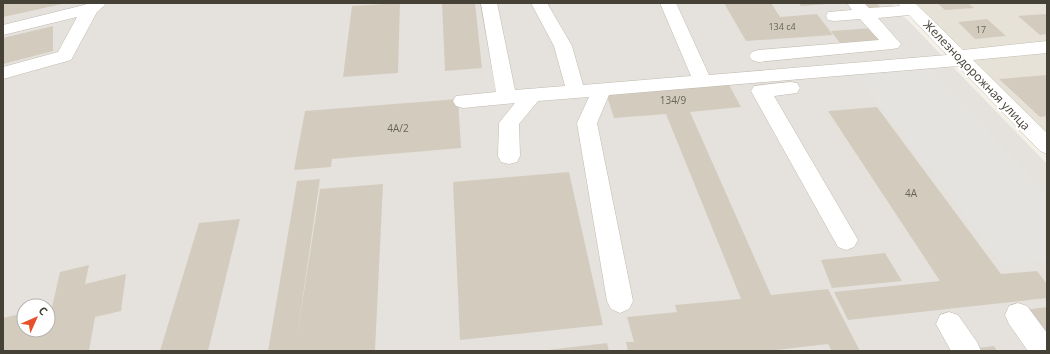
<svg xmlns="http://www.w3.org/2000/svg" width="1050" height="354" viewBox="0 0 1050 354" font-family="'Open Sans',sans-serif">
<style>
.residential{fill:#e6e2d7}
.industrial{fill:#e5e2dd;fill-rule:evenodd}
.parking{fill:#e4e3e0}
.building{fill:#d3ccbe}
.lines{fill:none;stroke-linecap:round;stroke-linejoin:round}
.minor-casing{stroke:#c0bbae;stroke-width:1}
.minor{fill:#fff;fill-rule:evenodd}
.labels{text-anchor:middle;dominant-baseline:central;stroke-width:4;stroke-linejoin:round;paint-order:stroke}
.far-number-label{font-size:9px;fill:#686459}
.number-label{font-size:10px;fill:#686459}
.street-label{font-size:12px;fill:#454137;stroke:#fff}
</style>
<rect width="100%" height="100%" fill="#f3f0e8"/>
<!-- residential -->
<path class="residential" d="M908 3H1047V143Z"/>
<!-- industrial -->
<path class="industrial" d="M3 3H891L1047 164V351H3ZM24 306H48V330H24Z"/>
<!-- parking -->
<path class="parking" d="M929 66 1047 195V260L1004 266 854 72Z"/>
<!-- building -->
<path class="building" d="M3 3H62V4L3 17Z
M400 3 398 73 343 77 352 6Z
M442 3H475L482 68 445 71Z
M724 3H771L780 17 817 14 833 35 746 41Z
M799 3H826L827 4 801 6Z
M864 3H877L881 8 869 9Z
M937 3H968L974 8 945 10Z
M1045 14 1047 16V34L1040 35 1018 16Z
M987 19 1006 36 975 39 958 22Z
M53 26V51L3 64V38Z
M873 28 883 40 840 43 831 31Z
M1047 75V116L1040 117 999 79Z
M728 83 741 107 690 112 771 295 828 289 860 351H832L828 344 767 351H628L626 342H634L627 317 677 312 675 305 741 299 666 114 614 118 606 93Z
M458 99 461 148 332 159 331 167 294 170 305 111Z
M877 107 1001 274 1037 271 1047 284V298L848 320 834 292 940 281 828 111Z
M569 172 603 325 460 340 453 182Z
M320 179 297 336 320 189 383 184 375 351H268L297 181Z
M240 219 208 351H160L199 223Z
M885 253 902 281 832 288 821 260Z
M89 265 85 284 126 274 121 311 95 317 89 351H3V318L24 313V330H48V307H52L60 272Z
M1047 307V341L1024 310Z
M607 343 609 351H549L548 350Z
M994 346 997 351H970L969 349Z"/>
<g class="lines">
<!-- minor casing -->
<g class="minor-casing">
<path id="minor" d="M89 3H104L105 5 97 12 71 60 3 79V67L58 52 77 17 3 35V25L84 5Z
M481 3H497L515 90 565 86 554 46 531 3H547L572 46 583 85 691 76 660 3H676L709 75 947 55 909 15 878 18 901 44 898 48 892 49 758 62 752 60 749 56 752 52 758 50 879 40 860 19 834 21 828 20 826 16 828 12 852 10 847 3H864L869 8 900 6 898 3H915L963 50 1047 41V53L973 60 1047 133V154L1040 151 958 66 609 95 597 123 633 301 629 309 620 313 611 309 607 301 577 123 589 97 538 101 519 124 520 156 517 162 509 164 501 162 498 156 499 123 515 103 463 108 456 106 453 101 456 96 496 92Z
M790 82 797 83 800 88 797 93 774 96 854 233 858 240 854 247 846 250 838 247 751 91 754 86Z
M1018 303 1027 306 1047 333V351H1028L1009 324 1005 315 1009 306Z
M949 312 958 315 977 342 981 351H951L936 324 940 315Z"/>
</g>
<!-- minor -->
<use href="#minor" class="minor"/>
</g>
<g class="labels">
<!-- far-number labels -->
<g class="far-number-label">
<text x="782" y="26">134 с4</text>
<text x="981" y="29">17</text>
</g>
<!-- number labels -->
<g class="number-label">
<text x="673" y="100">134/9</text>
<text x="398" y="128">4А/2</text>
<text x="911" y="193">4А</text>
</g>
<!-- street labels -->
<g class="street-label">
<text transform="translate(977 75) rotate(46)">Железнодорожная улица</text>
</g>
</g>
<!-- border -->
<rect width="1050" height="354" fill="none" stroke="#454137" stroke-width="8"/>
<!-- north arrow -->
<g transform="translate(36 318) rotate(45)"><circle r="19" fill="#ffffff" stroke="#b5b3af"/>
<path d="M0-3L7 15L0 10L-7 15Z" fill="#e8502a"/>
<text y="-6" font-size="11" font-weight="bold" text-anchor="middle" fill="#454137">С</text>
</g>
</svg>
